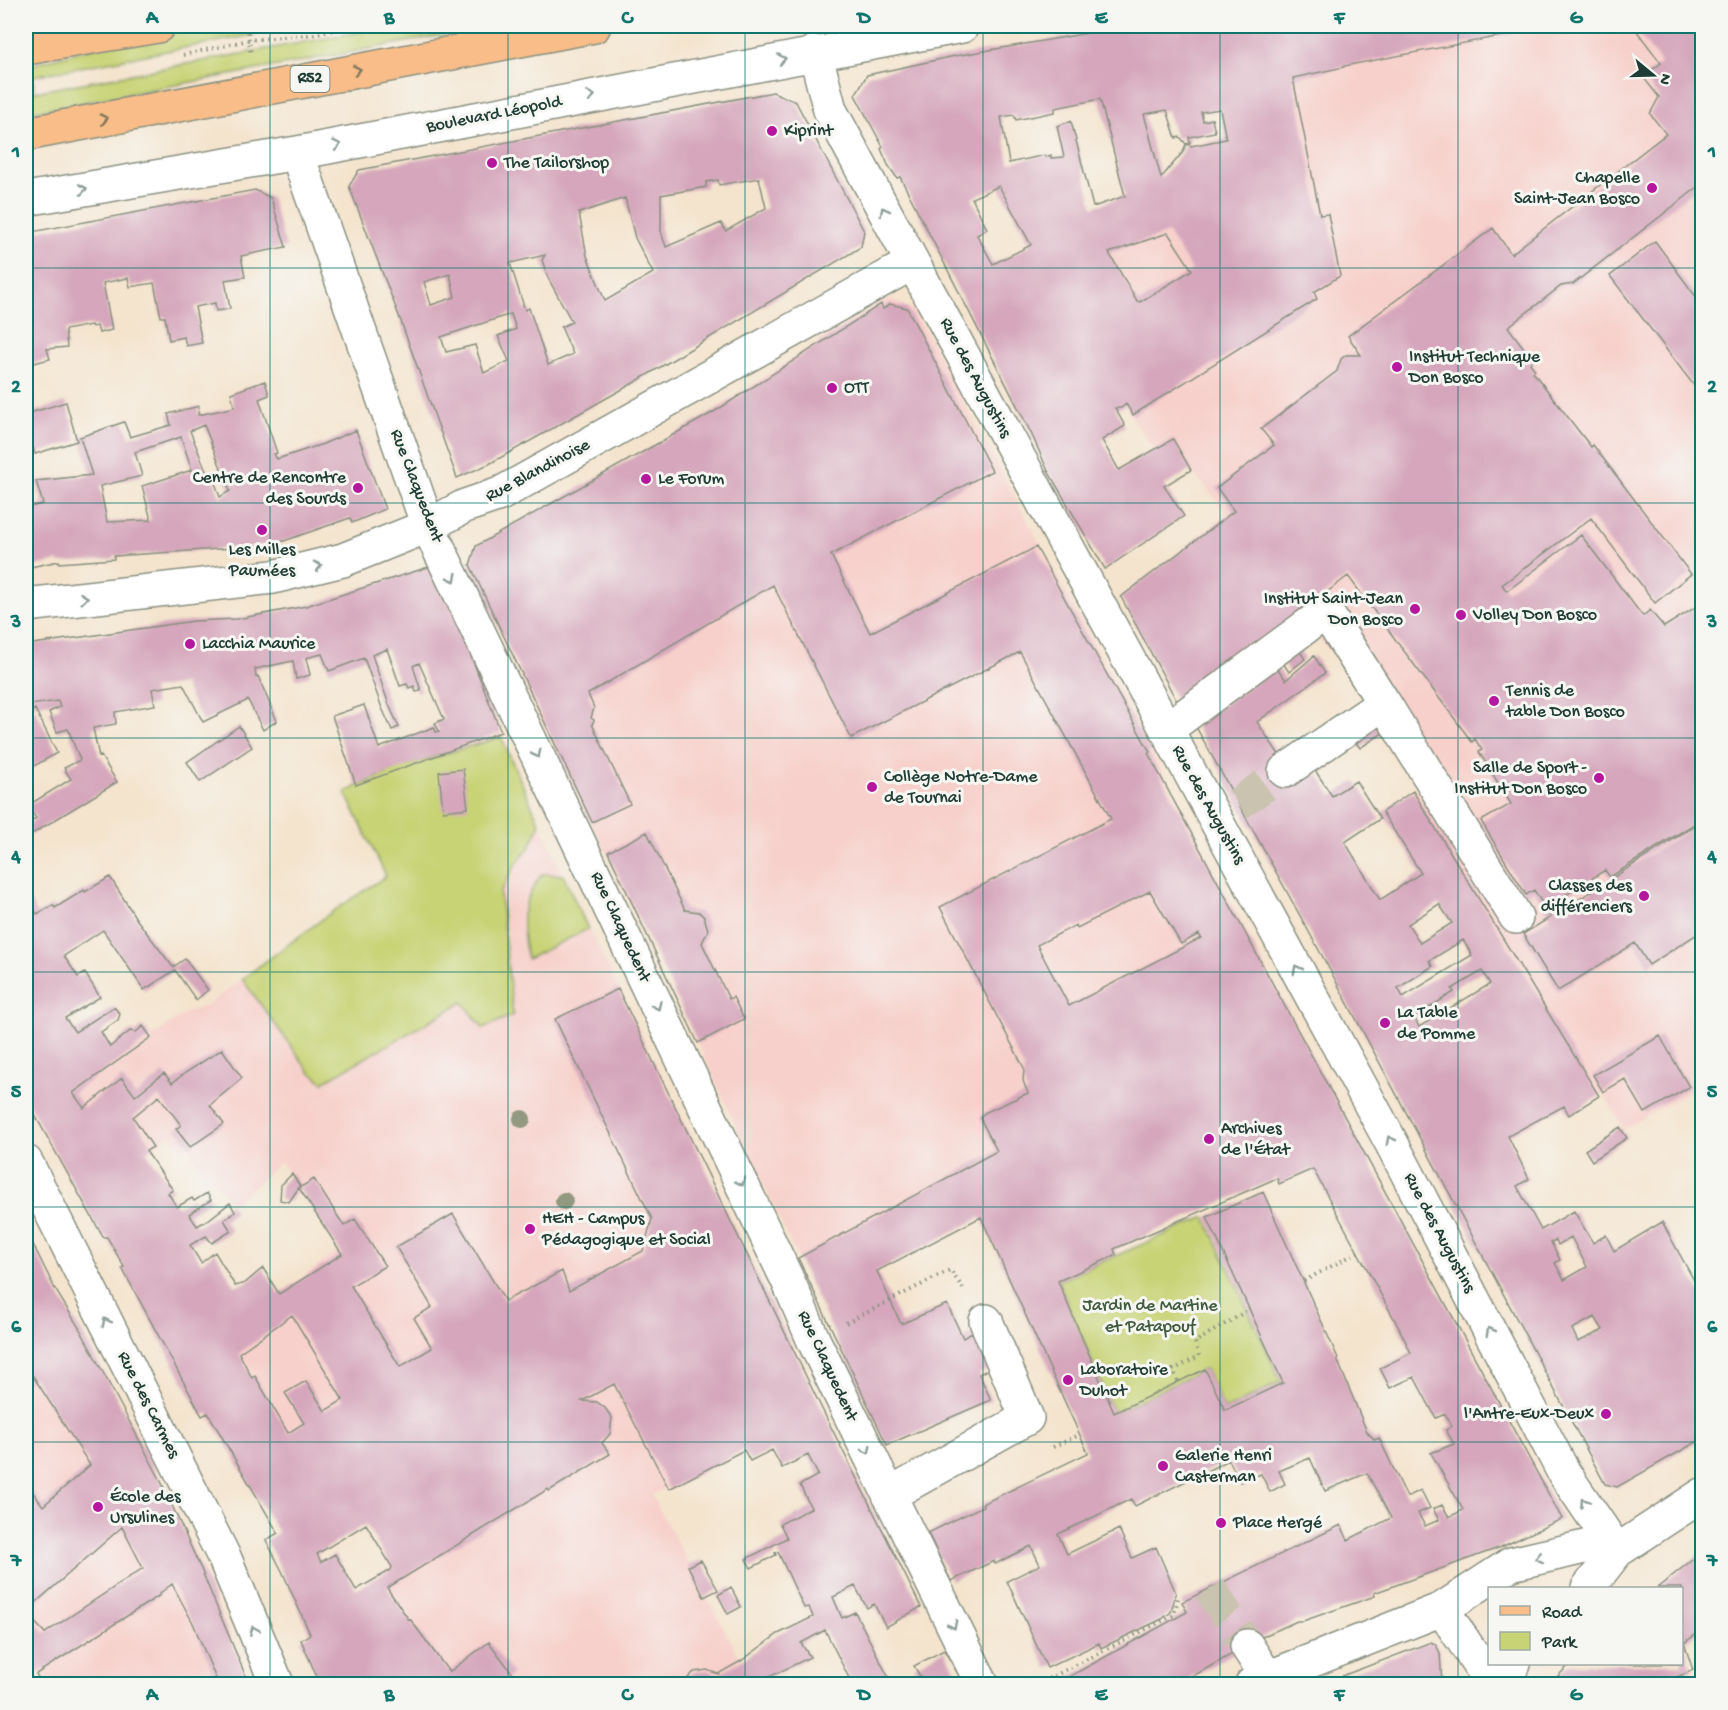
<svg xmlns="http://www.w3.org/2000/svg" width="1728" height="1710" viewBox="0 0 1728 1710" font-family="'Gochi Hand',sans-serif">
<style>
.built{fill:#f7d0cb}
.green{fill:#c7d375;stroke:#738854;stroke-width:1.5}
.building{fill:#d6a7bc;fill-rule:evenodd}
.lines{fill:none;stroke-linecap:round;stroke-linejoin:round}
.minor-tunnel{stroke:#c9c3af;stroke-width:33;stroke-dasharray:33 16;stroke-linecap:butt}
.minor-casing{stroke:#8a9081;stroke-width:36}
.major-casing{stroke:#8a9081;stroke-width:36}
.path{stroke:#8a9081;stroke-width:4;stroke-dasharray:1.5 4.5;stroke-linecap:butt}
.minor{stroke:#fff;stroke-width:33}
.major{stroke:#f8bd88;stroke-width:33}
.tree{fill:#929980}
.oneway{stroke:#8f9e9a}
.oneway2{stroke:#81775a}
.grid{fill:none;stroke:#0f766e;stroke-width:1.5;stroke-opacity:0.55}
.poi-dot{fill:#b5179e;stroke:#f6f6f2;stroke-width:2}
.labels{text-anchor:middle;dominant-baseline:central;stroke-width:6;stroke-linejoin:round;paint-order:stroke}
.shield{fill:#f6f6f2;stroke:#60746d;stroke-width:1.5}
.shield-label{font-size:16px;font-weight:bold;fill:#1f3d34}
.street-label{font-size:18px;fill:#1f3d34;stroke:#f6f6f2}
.poi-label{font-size:18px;fill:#1f3d34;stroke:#f6f6f2;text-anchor:start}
.park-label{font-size:18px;fill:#415b41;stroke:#f6f6f2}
.neatline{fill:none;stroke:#0f766e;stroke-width:2}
.grid-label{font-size:20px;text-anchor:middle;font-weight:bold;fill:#0f766e}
</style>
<rect width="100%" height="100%" fill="#f6f6f2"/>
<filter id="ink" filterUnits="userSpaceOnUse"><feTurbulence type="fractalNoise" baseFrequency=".0167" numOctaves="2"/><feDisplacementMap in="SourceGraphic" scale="12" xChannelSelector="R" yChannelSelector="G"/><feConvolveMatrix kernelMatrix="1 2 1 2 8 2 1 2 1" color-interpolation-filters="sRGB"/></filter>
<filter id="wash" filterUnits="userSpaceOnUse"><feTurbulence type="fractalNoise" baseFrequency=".008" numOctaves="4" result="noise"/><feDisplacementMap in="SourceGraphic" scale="24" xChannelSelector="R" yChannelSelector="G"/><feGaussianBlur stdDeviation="1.35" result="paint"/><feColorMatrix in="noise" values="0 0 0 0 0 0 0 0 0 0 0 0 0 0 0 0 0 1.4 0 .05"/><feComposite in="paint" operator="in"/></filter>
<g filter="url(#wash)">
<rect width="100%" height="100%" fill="#f4e4ce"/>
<!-- built -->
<path class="built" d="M1207 26H1702V1084L1624 1129 1603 1093 1569 1114 1564 1107 1439 1174 1376 1054 1490 984 1472 957 1383 812 1424 785 1377 715 1240 808 1235 799 1369 706 1338 659 1300 620 1179 705 1122 597 1228 514 1191 470 1172 439 1154 449 1134 421 1113 383 1082 212 1158 183 1183 153 1186 144 1191 146 1227 138 1212 64Z
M888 298 914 310 1152 752 1291 1016 1059 1131 1001 1151 798 1259 697 1042 607 854 590 823 469 567 476 546 714 413 719 406Z
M501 733 563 875 708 1172 817 1407 670 1490 666 1487 652 1496 754 1684H498L511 1675 449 1672 387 1587 356 1590 390 1567 365 1525 280 1535 203 1408 256 1379 238 1352 280 1294 339 1250 281 1162 244 1195 231 1204 219 1187 201 1174 189 1147 182 1151 170 1135 146 1153 80 1194 34 1119 186 1013 206 1006 332 912 386 876 345 792 356 785 406 765Z
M26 1235 53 1291 141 1447 201 1567 249 1684H51L38 1671 34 1674 41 1684H26Z"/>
<!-- green -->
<path class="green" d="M207 26H301L33 76 34 92 392 26H491L26 113V68L37 63 107 44Z
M501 737 540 824 530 847 516 864 500 893 513 1015 483 1028 463 1002 323 1082 310 1072 242 979 332 912 386 876 345 792 401 767Z
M542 874 563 875 588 929 527 959C521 919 518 909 542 874Z
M1205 1217 1281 1382 1225 1410 1205 1369 1114 1413 1058 1281Z"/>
<g id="blocks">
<!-- building -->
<path class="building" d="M1129 26H1511L1512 34 1344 66V67L1293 78 1320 215 1328 214 1340 276 1314 292 1317 299 1133 415 1126 404 1121 408H1115L1125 426 1102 440 1119 470 1173 439 1191 470 1164 486 1184 516 1105 569 1048 471 1031 433 914 204 900 177 897 178 888 165 881 149 883 147 855 95 867 75 955 56ZM1100 99 1125 196 1093 207 1071 121 1057 126 1064 157 1051 158V155L1046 157 1045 155 1009 163 1001 117 1014 115 1016 120 1055 112V108ZM1220 109 1226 139 1191 146 1186 144 1183 152 1161 178 1144 114 1167 110 1176 138 1180 137 1186 144 1190 143 1189 137 1215 132 1212 119 1203 121 1201 112ZM999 186 1031 245 993 264 977 235 987 229 972 198ZM1168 233 1192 270 1140 302 1137 301 1109 253Z
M1633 26H1702V184L1573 284 1561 286 1508 327 1533 360 1530 363 1535 370 1533 372 1591 447 1593 445 1691 574 1655 603 1591 518 1502 585 1507 591 1581 535 1641 614 1643 616 1650 610 1664 627 1702 603V819L1610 877 1605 870 1561 898 1567 907 1702 821V931L1649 965 1635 943 1558 991 1523 934 1551 917 1534 890 1526 895 1481 821 1511 804 1479 752 1482 750 1475 739 1472 742 1348 576 1179 705 1121 597 1234 511 1217 488 1274 445 1261 429 1337 371 1341 359 1346 355H1361L1348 336 1493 228 1511 254 1666 134 1650 114 1659 97 1643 77 1661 63Z
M773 92 796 102 864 231 861 247 637 381 489 464 457 478 399 316 349 186 359 170ZM759 178 766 208 726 231 721 223 666 247 661 232V195L706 187V182L718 180 719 185ZM625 198 635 238 653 273 605 301 587 256 579 213ZM545 255 542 260 548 278 572 322 561 327 573 354 548 365 529 308 525 310 510 263ZM450 274 455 297 431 305 424 282ZM511 314 516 329 498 336 509 361 484 373 475 345 446 352 441 337Z
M255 190 271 198 286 247 241 256 245 277 225 280 230 309 216 311 215 303 195 307 202 343 186 346 184 337 169 340 165 317H161L154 283 130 287 128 278 103 283 112 330 99 333 97 326 92 327 91 325 65 330 67 347 47 349 50 359 26 365V233Z
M1655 241 1702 305V396L1610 276Z
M881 304 883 309 890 304 907 308 992 471 831 555 870 633 1036 547 1150 752 1148 753 1562 1519 1501 1547 1374 1593 1375 1596 1303 1621H1297L1264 1636 1179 1684H1056L1187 1612 1182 1602 1341 1525 1348 1540 1391 1518 1367 1473 1325 1491 1310 1458 1279 1471 1285 1484 1270 1492 1261 1474 1240 1482 1229 1460 1135 1506 1131 1499 1058 1534 1067 1554 1119 1529 1132 1558 1156 1547 1176 1593 1171 1612 1162 1619 1101 1648 1099 1643 1047 1668 1007 1581 1040 1565 1031 1546 995 1564 994 1561 951 1581 928 1533 983 1506 982 1504 1088 1453 981 1217 877 1271 901 1324 947 1304 963 1338 974 1332 991 1368 979 1374 991 1400 887 1445 798 1258 997 1151 980 1118 984 1113 1028 1093 1023 1081 1024 1068 940 907 1111 819 1020 652 851 738 773 585 588 694 594 708 591 718 594 720 592 724 630 804 592 822 470 565 476 546 717 410ZM1150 891 1181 944 1199 934 1201 938 1069 1006 1037 945 1076 925 1077 928ZM1313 1169 1399 1328 1411 1353 1380 1368 1390 1388 1414 1377 1436 1418 1445 1414 1452 1426 1446 1430 1454 1444 1431 1453 1463 1510 1449 1517 1442 1505 1433 1509 1439 1520 1425 1526 1418 1513 1430 1508 1421 1490 1407 1497 1379 1438 1375 1440 1367 1432 1337 1359 1338 1358 1263 1192 1207 1217 1283 1383 1225 1410 1205 1369 1114 1413 1058 1281 1116 1255 1114 1249 1277 1178 1279 1184Z
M265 381 269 395 259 399 277 453 274 454 277 459 323 444 356 430 385 509 352 523 350 518 278 543 249 547 114 556V559L59 563V561L26 568V508L43 504 36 481 92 475 80 437 124 422 130 437 171 425 168 414 199 406 198 415 231 408 234 407 231 393ZM204 425 230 491 220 497 211 472 207 473 190 431ZM181 437 192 470 142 486 151 520 107 522 100 486 142 476 135 452Z
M66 402 77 441 35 454 33 447 26 450V414Z
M435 565 501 732 356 785 332 716 364 705 379 748 434 727 436 732 439 731 435 723 444 719 419 663 413 666 421 691 416 692 414 686 409 688 407 684 400 686 387 649 372 655 389 705 399 727 392 730 382 708 364 658 329 671 322 654 306 658 310 675 296 679 293 661 255 669 256 677 258 676 277 721 263 730 248 700 203 722 183 684 152 689 155 705 115 712 116 724 93 728 99 757 101 756 117 782 32 834 26 826 36 818 27 806 71 779 64 768 80 760 68 729 57 732 49 712 60 707 58 701 30 705 26 694V645L194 621 237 619 306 606Z
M1299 650 1305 659 1289 672 1283 663Z
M1314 656 1325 673 1257 722 1286 765 1309 761 1332 796 1356 781 1380 819 1345 842 1380 900 1421 873 1382 812 1413 791 1599 1096 1569 1115 1564 1106 1508 1136 1529 1179 1517 1186 1541 1230 1574 1211 1593 1243 1606 1235 1614 1251 1662 1222 1702 1295V1439L1617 1487 1605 1484 1331 972 1195 725 1271 671 1278 669 1286 680ZM1439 904 1452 923 1420 943 1408 924ZM1463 940 1472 955 1403 997 1398 988 1433 966 1429 961ZM1482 971 1490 984 1419 1027 1414 1017 1454 992 1452 989ZM1571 1237 1587 1267 1564 1280 1555 1263 1560 1260 1551 1242 1556 1240 1558 1245ZM1595 1317 1603 1330 1578 1342 1572 1329Z
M35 709 57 753 29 769 26 762V714Z
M1376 715 1386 731 1360 748 1349 733Z
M239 726 252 747 200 782 187 762Z
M463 769 468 808 443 811 439 772Z
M647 832 685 910 699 912 704 917 708 930 702 943 729 999 733 997 744 1019 698 1043 608 852Z
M110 877 137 920 173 967 185 959 208 990 196 1000 175 970 144 990 103 930 64 956 78 977 85 973 100 997 65 1018 75 1032 114 1007 120 1014 118 1020 101 1032 110 1047 130 1031 136 1032 143 1026 151 1037 73 1093 84 1108 122 1078 135 1096 164 1073 172 1083 185 1073 222 1049 242 1078 210 1105 224 1124 190 1147 176 1129 181 1125 159 1096 133 1117 153 1147 146 1151 173 1190 168 1193 177 1207 192 1198 194 1201 207 1193 211 1200 189 1214 197 1226 208 1220 230 1203 235 1212 224 1220 231 1231 212 1243 206 1236 190 1245 201 1263 215 1252 235 1286 245 1283 263 1268 279 1294 342 1254 299 1188 314 1179 344 1226 355 1219 385 1266 351 1286 400 1367 432 1348 414 1318 432 1307 396 1247 453 1214 505 1301 562 1271 569 1291 643 1251 652 1219 555 1019 618 989 822 1409 921 1607 886 1627 874 1604 867 1608 855 1586 833 1597 842 1618 855 1612 892 1684H852L825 1630 801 1643 810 1657 755 1684H684L685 1681 694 1672 707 1670 718 1674 741 1661 778 1634 813 1617 809 1607 804 1608 778 1552 775 1553 776 1555 751 1568 746 1559 787 1538 780 1524 811 1508 800 1485 818 1475 808 1455 782 1468 772 1450 750 1461 744 1450 669 1489 614 1384 582 1401 597 1402 605 1408 612 1418 610 1434 602 1443 610 1454 549 1491 548 1489 387 1588 409 1620 410 1619 449 1672 489 1642 513 1674 498 1684H320L301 1640 310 1634 282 1571 266 1540 278 1533 208 1413 202 1416 122 1268 124 1267 107 1237H103L26 1099V893L37 914 53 905 55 908 84 890 85 892ZM292 1315 343 1400 325 1411 306 1381 285 1393 304 1423 288 1433 255 1376 252 1378 239 1353ZM366 1524 392 1567 391 1570 356 1590 335 1554 321 1562 317 1554Z
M1660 1036 1689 1087 1645 1113 1625 1079 1603 1092 1593 1075Z
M1620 1127 1627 1138 1592 1161 1585 1150Z
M292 1174 300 1186 289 1202 280 1200 281 1185Z
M26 1230 55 1289 81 1331 160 1479 201 1569 249 1684H218L193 1623 172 1584 160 1593V1595L36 1674 42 1684H26V1613L45 1633 143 1568 122 1527 26 1611V1483L43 1506 90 1465 33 1376 26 1384Z
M1702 1552V1630L1684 1643 1693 1670 1662 1684H1550L1570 1664H1682V1588H1657Z
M701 1560 718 1590 704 1597 688 1566Z
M731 1587 741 1607 728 1614 718 1595Z
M1431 1642 1436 1645 1440 1653 1442 1684H1321Z
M944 1650 964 1684H903L920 1676 914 1666Z"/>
</g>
</g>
<g filter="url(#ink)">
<use href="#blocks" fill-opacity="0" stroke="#8a9081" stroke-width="1.5"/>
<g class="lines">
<!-- minor-tunnel -->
<path class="minor-tunnel" d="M1238 804 1285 771
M1210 1589 1247 1646"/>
<!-- minor casing -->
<g class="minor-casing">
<path id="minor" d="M815 52 830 110 878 199 1391 1142 1564 1473 1617 1551
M297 153 428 526 789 1283 813 1339 982 1684
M26 199 297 153 962 26
M26 605 273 577 343 560 428 526 465 506 500 494 912 263
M1167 729 1326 612 1384 703
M1285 771 1384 703 1516 917
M26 1162 225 1559 277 1684
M889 1495 1027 1418 986 1321
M1588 1588 1617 1551 1702 1495
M1442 1609 1491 1682
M1247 1646 1267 1677
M1491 1682 1514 1664
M1252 1684 1442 1609 1511 1564 1589 1546 1617 1551"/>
</g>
<!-- major casing -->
<g class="major-casing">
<path id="major" d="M26 48 158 26
M26 134 594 26"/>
</g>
<!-- path -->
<path class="path" d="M247 26 251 55
M183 55 249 40 317 34 353 26
M1304 1281 1358 1252
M846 1323 950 1270 965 1291
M1178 1381 1173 1370 1199 1356 1195 1342 1250 1309
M1053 1447 1079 1435
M1038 1684 1174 1615 1178 1598"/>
<!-- minor -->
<use href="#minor" class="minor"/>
<!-- major -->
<use href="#major" class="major"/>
</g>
<!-- trees -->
<g class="tree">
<circle cx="522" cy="1119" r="9"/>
<circle cx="564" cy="1201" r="9"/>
</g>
<!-- one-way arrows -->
<defs><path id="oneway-chevron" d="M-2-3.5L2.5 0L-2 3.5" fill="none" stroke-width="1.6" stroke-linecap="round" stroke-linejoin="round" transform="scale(1.5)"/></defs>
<g class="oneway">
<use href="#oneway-chevron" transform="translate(782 59) rotate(-11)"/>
<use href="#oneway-chevron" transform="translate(591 96) rotate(-11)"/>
<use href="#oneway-chevron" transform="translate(337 145) rotate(-11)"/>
<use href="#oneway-chevron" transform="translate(83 189) rotate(-10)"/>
<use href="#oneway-chevron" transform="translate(884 211) rotate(-118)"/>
<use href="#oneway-chevron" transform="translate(318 566) rotate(-14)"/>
<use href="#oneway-chevron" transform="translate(453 578) rotate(64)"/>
<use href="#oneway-chevron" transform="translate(84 598) rotate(-6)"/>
<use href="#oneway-chevron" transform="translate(537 754) rotate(64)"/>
<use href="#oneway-chevron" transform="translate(1297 969) rotate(-118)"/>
<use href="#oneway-chevron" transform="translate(657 1006) rotate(65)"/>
<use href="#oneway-chevron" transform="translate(1390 1140) rotate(-118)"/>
<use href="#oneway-chevron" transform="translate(741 1182) rotate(65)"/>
<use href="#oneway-chevron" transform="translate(106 1322) rotate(-117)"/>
<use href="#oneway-chevron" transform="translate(1490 1331) rotate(-118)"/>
<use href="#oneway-chevron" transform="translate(867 1450) rotate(64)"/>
<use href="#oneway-chevron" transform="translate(1584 1502) rotate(-124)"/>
<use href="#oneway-chevron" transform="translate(1539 1558) rotate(167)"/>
<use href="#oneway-chevron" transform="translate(953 1625) rotate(64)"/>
<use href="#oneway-chevron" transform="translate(254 1630) rotate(-112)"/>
</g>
<g class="oneway2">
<use href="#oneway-chevron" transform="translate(357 70) rotate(-11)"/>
<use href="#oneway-chevron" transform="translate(104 119) rotate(-11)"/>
</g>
</g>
<!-- grid -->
<path class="grid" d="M270 26V1684M508 26V1684M745 26V1684M983 26V1684M1220 26V1684M1458 26V1684M26 268H1702M26 503H1702M26 738H1702M26 972H1702M26 1207H1702M26 1442H1702"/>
<!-- markers -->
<g class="poi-dot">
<circle cx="772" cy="131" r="6"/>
<circle cx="492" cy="163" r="6"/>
<circle cx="1652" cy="188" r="6"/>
<circle cx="1397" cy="367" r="6"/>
<circle cx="832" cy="388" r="6"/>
<circle cx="646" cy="479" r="6"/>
<circle cx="358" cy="488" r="6"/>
<circle cx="262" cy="530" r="6"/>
<circle cx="1415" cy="609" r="6"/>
<circle cx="1461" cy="615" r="6"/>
<circle cx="190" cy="644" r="6"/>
<circle cx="1494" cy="701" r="6"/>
<circle cx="1599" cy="778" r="6"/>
<circle cx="872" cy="787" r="6"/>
<circle cx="1644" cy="896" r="6"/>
<circle cx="1385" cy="1023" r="6"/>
<circle cx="1209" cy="1139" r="6"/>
<circle cx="530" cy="1229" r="6"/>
<circle cx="1068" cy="1380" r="6"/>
<circle cx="1606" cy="1414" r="6"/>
<circle cx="1163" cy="1466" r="6"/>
<circle cx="98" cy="1507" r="6"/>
<circle cx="1221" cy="1523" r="6"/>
</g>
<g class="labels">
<!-- shield labels -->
<rect class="shield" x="290.5" y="66" width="39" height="26" rx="4.5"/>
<g class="shield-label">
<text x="310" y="79">R52</text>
</g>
<!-- street labels -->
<g class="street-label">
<text transform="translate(494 115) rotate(-11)">Boulevard Léopold</text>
<text transform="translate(975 378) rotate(62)">Rue des Augustins</text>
<text transform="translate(538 471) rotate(-28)">Rue Blandinoise</text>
<text transform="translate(416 486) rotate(69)">Rue Claquedent</text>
<text transform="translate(1208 805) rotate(61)">Rue des Augustins</text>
<text transform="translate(620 927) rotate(65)">Rue Claquedent</text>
<text transform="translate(1439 1233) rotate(62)">Rue des Augustins</text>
<text transform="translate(827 1366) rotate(65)">Rue Claquedent</text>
<text transform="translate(148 1405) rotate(63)">Rue des Carmes</text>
</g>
<!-- poi labels -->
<g class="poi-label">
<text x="784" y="131">Kiprint</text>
<text x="504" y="163">The Tailorshop</text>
<text x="1640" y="178" text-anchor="end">Chapelle<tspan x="1640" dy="21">Saint-Jean Bosco</tspan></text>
<text x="1409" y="357">Institut Technique<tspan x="1409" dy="21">Don Bosco</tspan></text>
<text x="844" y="388">OTT</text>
<text x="346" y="478" text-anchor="end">Centre de Rencontre<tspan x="346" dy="21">des Sourds</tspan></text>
<text x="658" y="479">Le Forum</text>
<text x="262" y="550" text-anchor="middle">Les Milles<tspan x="262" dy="21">Paumées</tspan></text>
<text x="1403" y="599" text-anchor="end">Institut Saint-Jean<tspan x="1403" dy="21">Don Bosco</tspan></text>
<text x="1473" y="615">Volley Don Bosco</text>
<text x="202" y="644">Lacchia Maurice</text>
<text x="1506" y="691">Tennis de<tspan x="1506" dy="21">table Don Bosco</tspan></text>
<text x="1587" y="768" text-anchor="end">Salle de Sport -<tspan x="1587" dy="21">Institut Don Bosco</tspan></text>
<text x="884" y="777">Collège Notre-Dame<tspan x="884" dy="21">de Tournai</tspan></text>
<text x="1632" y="886" text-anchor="end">Classes des<tspan x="1632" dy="21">différenciers</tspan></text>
<text x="1397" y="1013">La Table<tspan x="1397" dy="21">de Pomme</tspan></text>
<text x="1221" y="1129">Archives<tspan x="1221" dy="21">de l'État</tspan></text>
<text x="542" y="1219">HEH - Campus<tspan x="542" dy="21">Pédagogique et Social</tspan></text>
<text x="1080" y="1370">Laboratoire<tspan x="1080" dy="21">Duhot</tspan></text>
<text x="1594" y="1414" text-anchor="end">l'Antre-Eux-Deux</text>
<text x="1175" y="1456">Galerie Henri<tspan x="1175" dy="21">Casterman</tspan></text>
<text x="110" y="1497">École des<tspan x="110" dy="21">Ursulines</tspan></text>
<text x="1233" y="1523">Place Hergé</text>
</g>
<!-- park labels -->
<g class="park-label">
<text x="1150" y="1306">Jardin de Martine<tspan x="1150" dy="21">et Patapouf</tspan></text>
</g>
</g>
<!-- margin -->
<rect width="1728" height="1710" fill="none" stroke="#f6f6f2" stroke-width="66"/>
<!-- legend -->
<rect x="1488" y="1587" width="195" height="78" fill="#f6f6f2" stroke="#a0aca6" stroke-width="1.5"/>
<rect x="1500" y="1606" width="30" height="9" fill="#f8bd88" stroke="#a0aca6" stroke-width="1.5"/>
<text x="1542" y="1617" font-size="18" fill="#1f3d34">Road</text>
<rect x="1500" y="1632" width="30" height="18" fill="#c7d375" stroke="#a0aca6" stroke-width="1.5"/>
<text x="1542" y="1647" font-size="18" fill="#1f3d34">Park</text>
<!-- north arrow -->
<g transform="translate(1653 75) rotate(109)" stroke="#f6f6f2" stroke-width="4.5" paint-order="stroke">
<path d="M0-4.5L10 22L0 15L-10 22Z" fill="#1f3d34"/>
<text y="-9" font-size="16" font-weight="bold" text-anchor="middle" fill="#1f3d34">N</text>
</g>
<rect x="33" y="33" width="1662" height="1644" class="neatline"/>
<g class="grid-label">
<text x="152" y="23">A</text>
<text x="389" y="23">B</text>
<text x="627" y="23">C</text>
<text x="864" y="23">D</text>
<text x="1101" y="23">E</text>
<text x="1339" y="23">F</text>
<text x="1576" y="23">G</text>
<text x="16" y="157">1</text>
<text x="1712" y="157">1</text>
<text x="16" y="392">2</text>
<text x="1712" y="392">2</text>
<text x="16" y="627">3</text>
<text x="1712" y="627">3</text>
<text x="16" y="862">4</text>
<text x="1712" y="862">4</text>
<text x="16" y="1097">5</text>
<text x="1712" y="1097">5</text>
<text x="16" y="1332">6</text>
<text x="1712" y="1332">6</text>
<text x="16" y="1566">7</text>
<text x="1712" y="1566">7</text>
<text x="152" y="1700">A</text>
<text x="389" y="1700">B</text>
<text x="627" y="1700">C</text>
<text x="864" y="1700">D</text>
<text x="1101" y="1700">E</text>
<text x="1339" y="1700">F</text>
<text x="1576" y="1700">G</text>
</g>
</svg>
